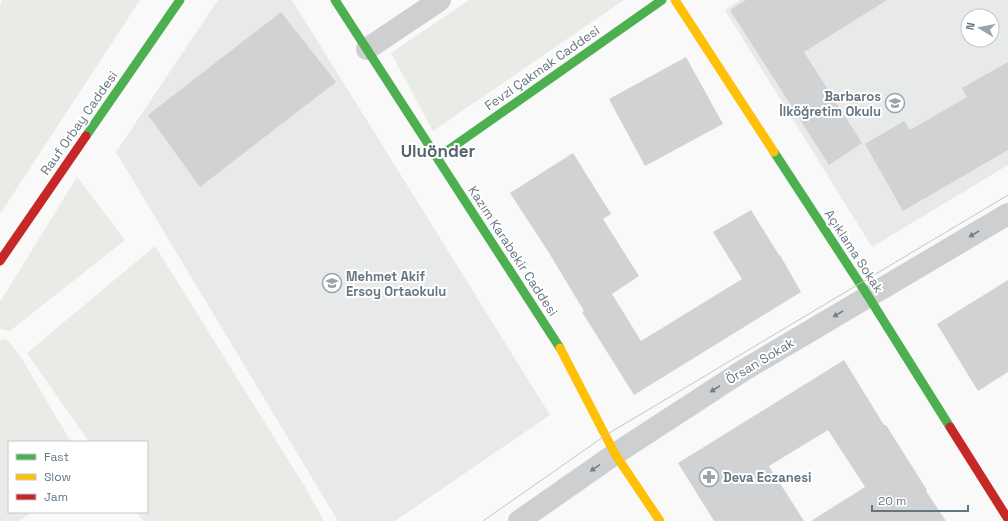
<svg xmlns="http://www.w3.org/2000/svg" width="1008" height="521" viewBox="0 0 1008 521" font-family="'Space Grotesk',sans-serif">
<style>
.built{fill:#e8e9e9;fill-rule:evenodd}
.green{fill:#e8ebe6}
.building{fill:#d0d2d3}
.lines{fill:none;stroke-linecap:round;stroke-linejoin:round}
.street{stroke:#cecfd0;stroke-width:22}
.fast{stroke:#4caf50;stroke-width:9}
.slow{stroke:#ffc107;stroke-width:9}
.jam{stroke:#c62828;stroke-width:9}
.tram{stroke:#c3c5c6;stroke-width:1}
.oneway{fill:#707f8b}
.labels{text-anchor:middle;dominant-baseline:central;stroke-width:4;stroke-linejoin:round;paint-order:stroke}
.street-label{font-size:13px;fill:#657683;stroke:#fff}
.poi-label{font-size:13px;font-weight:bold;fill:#657683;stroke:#fff;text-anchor:start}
.district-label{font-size:17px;font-weight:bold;fill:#57646e;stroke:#fff}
</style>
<rect width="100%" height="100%" fill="#f9f9f9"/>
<!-- built -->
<path class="built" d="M218 0H292L550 415 395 521H338L116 152Z
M740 0H1008V165L872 247 725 10ZM968 16H992V40H968Z"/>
<!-- green -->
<path class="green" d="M2 0H140L0 214V6Z
M469 0H624L433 131 391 53Z
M77 177 125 240 10 331 0 329V302Z
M155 246 307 490 324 521H143L137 512H147V442H89L27 353Z
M6 339 19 354 71 442H9V512H32L20 521H0V340Z"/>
<!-- building -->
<path class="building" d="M746 0H887L804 52 862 143 829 165 730 10Z
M281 12 336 82 200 187 148 115Z
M686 57 723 124 645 166 609 99Z
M1008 62V150L903 211 865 144 904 121 910 130 967 97 962 88Z
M573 153 611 214 603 219 639 276 612 294 641 341 742 279 713 232 751 210 779 255H780L801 292 634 395 582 312 584 311 549 253 510 193Z
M1008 280V372L978 391 937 324Z
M844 360 884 425H886L927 490 926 491 946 521H811L865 487 828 430 769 466 804 521H714L678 463Z"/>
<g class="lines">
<!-- street -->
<path class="street" d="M367 49 440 0
M519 521 615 454 744 370 1008 214"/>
<!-- fast -->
<path class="fast" d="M335 0 560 348
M86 136 180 0
M774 152 868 296 950 427
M437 158 662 0"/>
<!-- slow -->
<path class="slow" d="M675 0 774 152
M560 348 615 454 660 521"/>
<!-- jam -->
<path class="jam" d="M0 261 86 136
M950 427 1008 519"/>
<!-- tram -->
<path class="tram" d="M483 521 606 435 1008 195"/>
</g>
<!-- one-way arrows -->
<defs><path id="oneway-solid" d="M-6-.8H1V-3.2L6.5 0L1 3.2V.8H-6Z"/></defs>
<g class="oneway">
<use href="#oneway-solid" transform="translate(974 234) rotate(150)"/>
<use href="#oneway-solid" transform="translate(838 314) rotate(149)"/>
<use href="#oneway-solid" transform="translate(715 389) rotate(147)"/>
<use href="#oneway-solid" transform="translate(595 468) rotate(145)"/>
</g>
<!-- icons -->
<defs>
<g id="school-ring" transform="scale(1)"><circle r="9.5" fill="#fff" stroke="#99a4ac" stroke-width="1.5"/><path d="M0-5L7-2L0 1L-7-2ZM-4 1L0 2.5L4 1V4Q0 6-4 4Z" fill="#99a4ac"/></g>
<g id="pharmacy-ring" transform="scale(1)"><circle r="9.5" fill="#fff" stroke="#99a4ac" stroke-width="1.5"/><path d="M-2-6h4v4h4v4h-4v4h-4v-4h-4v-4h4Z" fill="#99a4ac"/></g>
</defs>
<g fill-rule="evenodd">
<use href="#school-ring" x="895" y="103"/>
<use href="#school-ring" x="332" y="283"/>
<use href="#pharmacy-ring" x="709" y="477"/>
</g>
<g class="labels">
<!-- street labels -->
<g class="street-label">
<text transform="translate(542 68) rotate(-35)">Fevzi Çakmak Caddesi</text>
<text transform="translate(79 123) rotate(-55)">Rauf Orbay Caddesi</text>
<text transform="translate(513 251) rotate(57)">Kazım Karabekir Caddesi</text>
<text transform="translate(854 251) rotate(57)">Açıklama Sokak</text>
<text transform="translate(760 361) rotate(-31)">Örsan Sokak</text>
</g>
<!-- poi labels -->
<g class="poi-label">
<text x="881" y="96" text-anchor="end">Barbaros<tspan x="881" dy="15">İlköğretim Okulu</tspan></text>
<text x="346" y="276">Mehmet Akif<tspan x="346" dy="15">Ersoy Ortaokulu</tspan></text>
<text x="723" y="477">Deva Eczanesi</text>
</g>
<!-- district labels -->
<g class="district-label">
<text x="438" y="151">Uluönder</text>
</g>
</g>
<!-- legend -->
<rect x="8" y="441" width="140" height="72" fill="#ffffff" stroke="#c1c8cd"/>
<rect x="16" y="454" width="20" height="6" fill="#4caf50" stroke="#c1c8cd"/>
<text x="44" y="461" font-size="12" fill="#657683">Fast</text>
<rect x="16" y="474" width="20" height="6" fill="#ffc107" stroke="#c1c8cd"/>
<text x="44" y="481" font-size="12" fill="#657683">Slow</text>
<rect x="16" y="494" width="20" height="6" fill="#c62828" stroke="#c1c8cd"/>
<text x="44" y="501" font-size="12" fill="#657683">Jam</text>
<!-- north arrow -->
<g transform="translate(980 28) rotate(280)"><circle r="19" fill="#ffffff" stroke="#c1c8cd"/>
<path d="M0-3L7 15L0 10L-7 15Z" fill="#99a4ac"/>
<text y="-6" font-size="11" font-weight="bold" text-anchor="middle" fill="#657683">N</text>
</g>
<!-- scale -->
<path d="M872 505v6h96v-6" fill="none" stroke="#657683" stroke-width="2"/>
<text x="878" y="505" font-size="12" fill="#657683" stroke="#ffffff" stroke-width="3" paint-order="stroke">20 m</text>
</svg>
